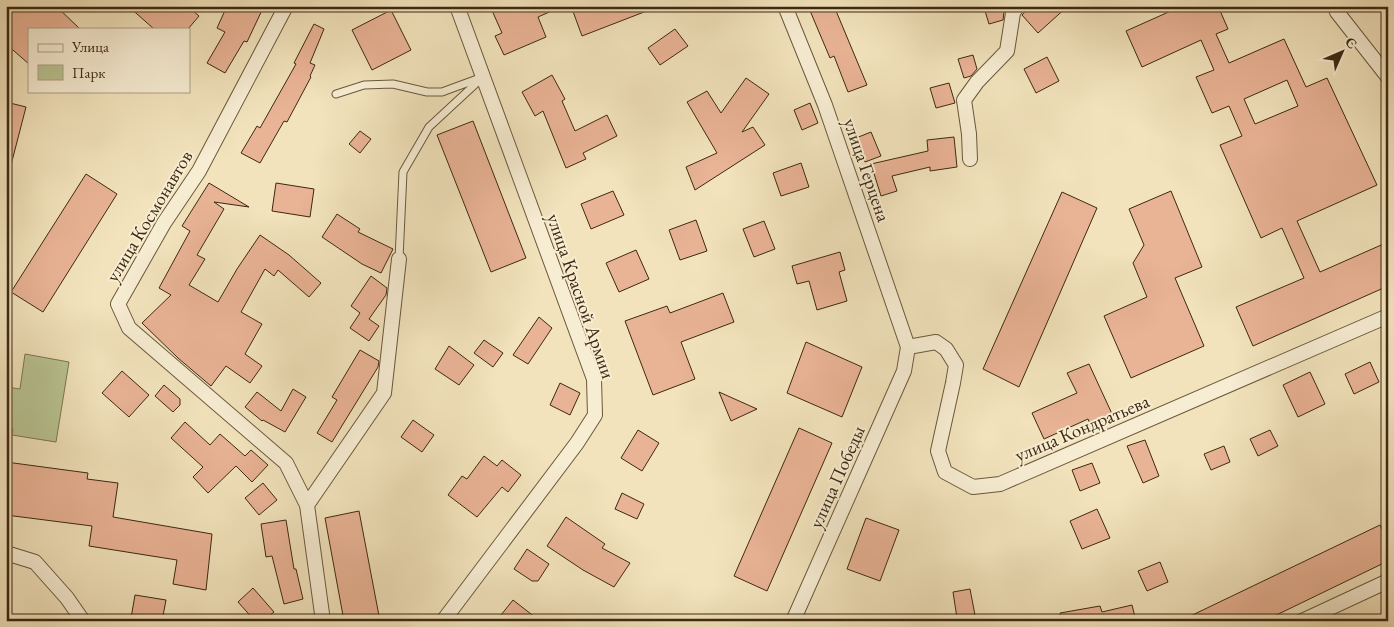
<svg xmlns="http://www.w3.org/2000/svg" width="1394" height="627" viewBox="0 0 1394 627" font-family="'EB Garamond',serif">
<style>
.park{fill:#b9c492;stroke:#7b7652}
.building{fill:#e9b395;stroke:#3d2911;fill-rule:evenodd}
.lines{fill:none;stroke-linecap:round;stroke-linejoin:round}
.service-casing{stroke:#6a583c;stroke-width:9}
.minor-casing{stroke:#6a583c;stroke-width:16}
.service{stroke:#f7edd3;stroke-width:7}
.minor{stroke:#f7edd3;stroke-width:14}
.labels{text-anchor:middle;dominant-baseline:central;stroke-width:4;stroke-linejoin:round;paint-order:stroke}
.street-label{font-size:19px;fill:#3d2911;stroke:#f7edd3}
</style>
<rect width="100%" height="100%" fill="#f2e3bc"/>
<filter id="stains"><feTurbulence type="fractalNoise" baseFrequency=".004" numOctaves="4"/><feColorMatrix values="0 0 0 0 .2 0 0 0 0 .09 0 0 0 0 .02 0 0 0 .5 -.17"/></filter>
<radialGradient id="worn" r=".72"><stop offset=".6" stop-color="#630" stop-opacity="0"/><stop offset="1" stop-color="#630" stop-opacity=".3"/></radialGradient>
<!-- park -->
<path class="park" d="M25 354 69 362 56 442 12 435 13 429 6 428V387L20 389Z"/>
<!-- building -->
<path class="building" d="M17 6H56L80 29H29V64L6 44V18Z
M128 6H187L199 16 188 29H154Z
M227 6H264L247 42 244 41 225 73 207 63 225 32 217 28Z
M490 6H563L538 17 546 37 504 55 495 36 502 33Z
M571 6H657V7L582 36Z
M808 6H834L867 85 848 92 834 56 830 58Z
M1003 6 1004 12 1003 20 989 24 985 11Z
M1030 6H1068L1038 33 1022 15Z
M1182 6H1218L1228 29 1216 34 1229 63 1284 39 1306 87 1327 78 1377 185 1297 221 1320 272 1388 242V286L1253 346 1236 307 1304 278 1282 228 1261 238 1220 145 1242 136 1229 106 1212 113 1196 77 1214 70 1201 40 1142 67 1126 31ZM1287 80 1298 106 1255 124 1244 99Z
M391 10 411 50 372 70 352 30Z
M314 24 324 29 310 63 315 65 310 76 311 77 287 122 284 121 260 163 241 153 257 126 260 128 296 64 294 63Z
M675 29 688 46 660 65 648 48Z
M973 55 977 69 971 76 964 78 958 59Z
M1047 57 1059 81 1036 93 1024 69Z
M552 75 565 99 562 101 575 131 607 115 617 136 583 153 586 159 566 168 543 111 535 116 522 92Z
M746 78 769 94 742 132 753 127 765 145 695 190 686 167 717 153 687 102 707 91 721 113Z
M949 83 955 103 936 108 930 88Z
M6 102 26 107 11 165H6Z
M810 103 818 123 802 130 794 110Z
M473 121 526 258 491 272 437 135Z
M360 131 371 139 360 153 349 144Z
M871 132 881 156 865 162 856 138Z
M954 137 957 167 930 171V167L892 176 897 191 881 196 871 164 928 151 927 140Z
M801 163 809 187 781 196 773 173Z
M86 174 117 194 43 312 11 292Z
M209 183 249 207 214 202 224 209 197 255 205 259 189 285 218 302 237 269 260 235 289 255 321 283 309 297 278 270 274 276 265 269 241 312 262 324 245 354 262 366 250 383 226 366 211 386 178 358 142 323 171 295 159 288 190 231 182 226Z
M276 183 314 189 310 217 272 211Z
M613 191 624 215 591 229 581 204Z
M1171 191 1202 267 1175 278 1204 346 1131 378 1104 316 1147 297 1133 263 1144 245 1129 209Z
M1062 192 1097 208 1019 387 983 369Z
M337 214 360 229 358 232 393 249 381 273 362 264 322 237Z
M696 220 707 251 680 260 669 230Z
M764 221 775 249 754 257 743 229Z
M636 250 649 279 619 292 606 263Z
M840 252 845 270 839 272 847 301 817 310 809 281 797 284 792 266Z
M371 276 387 288 386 295 369 319 379 326 369 341 350 328 360 313 351 306Z
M723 293 734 322 681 342 695 379 653 395 625 321 667 306 670 313Z
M539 317 552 328 528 364 513 355Z
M484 340 503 353 493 367 474 353Z
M806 342 862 367 842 417 787 393Z
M449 346 474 365 459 385 435 369Z
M360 350 379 361 378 367 332 442 317 433 337 400 332 397Z
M1370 362 1379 382 1354 394 1345 374Z
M1089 364 1113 416 1091 426 1088 419 1044 439 1032 413 1077 393 1067 373Z
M122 371 149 395 129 417 102 393Z
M1310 372 1325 404 1298 417 1283 385Z
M560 383 580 393 570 415 550 405Z
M164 385 180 399V405L173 412 155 396Z
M293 389 306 397 285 432 263 420 262 421 245 407 257 392 281 411Z
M719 392 757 409 731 421Z
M413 420 434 435 422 452 401 437Z
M185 422 210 445 220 434 245 456 251 450 268 465 252 482 236 466 208 493 193 477 203 467 171 438Z
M799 428 832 443 767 591 734 576Z
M638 430 659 443 642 471 621 458Z
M1270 430 1278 446 1258 456 1250 439Z
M1145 440 1159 476 1143 483 1127 446Z
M1224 446 1230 462 1211 470 1204 454Z
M484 456 497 466 502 460 521 475 508 492 502 487 477 517 448 495 462 476 467 479Z
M6 462 88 473 87 479 118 483 113 517 212 534 206 590 173 584 177 560 89 546 92 526 6 515Z
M1092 463 1100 483 1080 491 1072 470Z
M263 483 277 500 259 515 245 498Z
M622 493 644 504 637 519 615 509Z
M1097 509 1110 538 1082 549 1070 521Z
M359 511 380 621H344L325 518Z
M566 517 605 544 602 548 630 563 614 587 583 570 547 546Z
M866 518 899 530 880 581 847 569Z
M286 520 294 569H296L303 599 284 604 272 556 266 557 261 524Z
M1380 525 1388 541V561L1264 621H1180Z
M527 549 549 564 538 581H532L514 569Z
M1160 562 1168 582 1147 591 1138 571Z
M253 588 274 612 263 621H255L238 602Z
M970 589 975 615 957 618 953 592Z
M135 595 166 600 162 621 131 618Z
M513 600 540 621H508L501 615Z
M1132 605 1136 621H1061L1060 613 1100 606 1102 612Z"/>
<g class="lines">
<!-- service casing -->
<g class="service-casing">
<path id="service" d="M336 94 364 85 393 84 427 92H442L480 78
M399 259 403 172 429 127 483 77"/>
</g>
<!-- minor casing -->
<g class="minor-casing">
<path id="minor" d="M286 6 199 171 164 223 118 304 129 328 286 463 307 505
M785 6 825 105 908 347 904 371 793 621
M1336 6 1337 12 1388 77
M970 159 969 134 964 100 977 82 1007 51 1013 13 1017 6
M908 347 936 342 946 349 956 365 953 383 938 451 945 472 973 487 1000 484 1388 316
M6 553 35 562 67 598 83 621
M323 621 307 505 384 393 399 259
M443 621 577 443 595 415 594 379 457 6
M1302 621 1388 581"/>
</g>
<!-- service -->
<use href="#service" class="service"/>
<!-- minor -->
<use href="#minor" class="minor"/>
</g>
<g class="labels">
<!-- street labels -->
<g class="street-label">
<text transform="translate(867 170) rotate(71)">улица Герцена</text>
<text transform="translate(149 216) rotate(-59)">улица Космонавтов</text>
<text transform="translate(581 296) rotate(71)">улица Красной Армии</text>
<text transform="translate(1082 428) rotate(-23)">улица Кондратьева</text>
<text transform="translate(837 477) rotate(-66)">улица Победы</text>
</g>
</g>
<!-- margin -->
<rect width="1394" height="627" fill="none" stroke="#f2e3bc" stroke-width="25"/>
<rect x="8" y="8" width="1379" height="612" fill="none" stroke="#3d2911" stroke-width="2.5"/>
<rect x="12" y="12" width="1369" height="602" fill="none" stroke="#3d2911"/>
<!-- legend -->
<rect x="28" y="28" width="162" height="65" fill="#f7edd3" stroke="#ad9f85"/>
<rect x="38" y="44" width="25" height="8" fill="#f7edd3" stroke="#ad9f85"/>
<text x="72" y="52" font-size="15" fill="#3d2911">Улица</text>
<rect x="38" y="65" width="25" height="15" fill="#b9c492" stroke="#ad9f85"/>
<text x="72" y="78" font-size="15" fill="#3d2911">Парк</text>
<!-- north arrow -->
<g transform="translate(1342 52) rotate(45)" stroke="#f7edd3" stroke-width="4" paint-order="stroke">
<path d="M0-4L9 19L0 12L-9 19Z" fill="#3d2911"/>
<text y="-8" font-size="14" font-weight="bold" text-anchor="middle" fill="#3d2911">С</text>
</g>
<rect width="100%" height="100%" filter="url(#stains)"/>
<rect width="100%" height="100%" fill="url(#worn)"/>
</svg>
